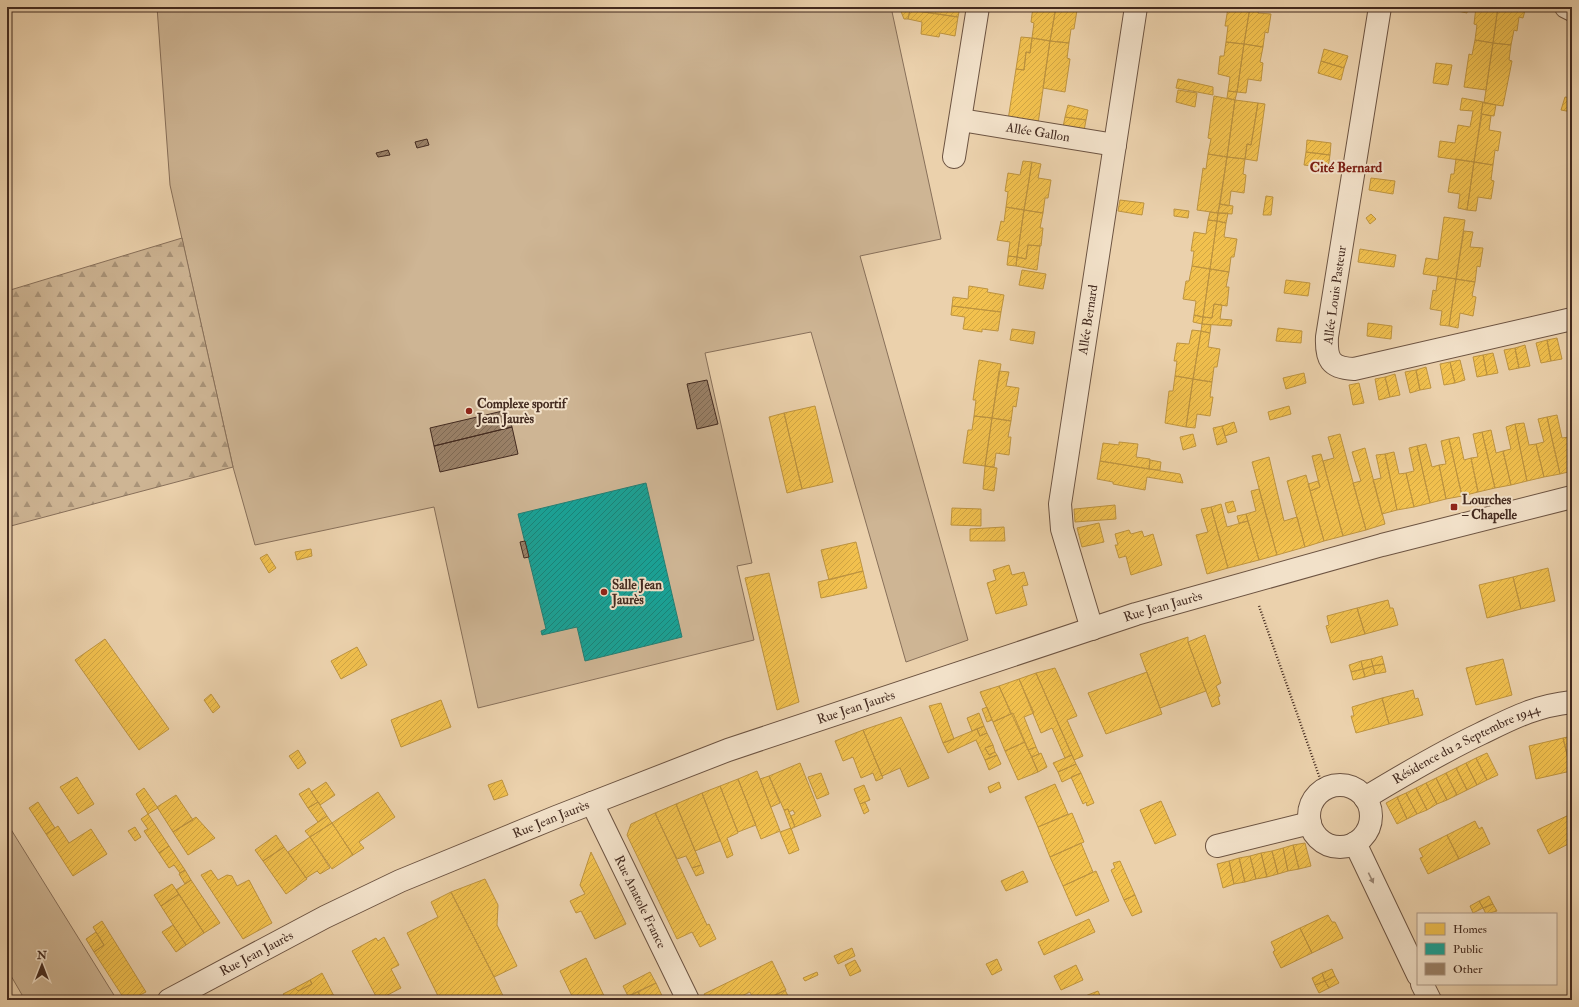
<svg xmlns="http://www.w3.org/2000/svg" width="1579" height="1007" viewBox="0 0 1579 1007" font-family="'IM FELL Double Pica',serif">
<style>
.grass{fill:#ceb594;stroke:#88705a}
.forest{fill:url(#forest-firs);stroke:#88705a}
.homes{fill:url(#homes-hatch);stroke:#be9440}
.public{fill:url(#public-hatch);stroke:#247f74}
.building{fill:url(#building-hatch);stroke:#432a1f}
.lines{fill:none;stroke-linecap:round;stroke-linejoin:round}
.minor-casing{stroke:#6d5442;stroke-width:24}
.path{stroke:#432a1f;stroke-width:2.5;stroke-dasharray:1 2;stroke-linecap:butt}
.minor{stroke:#f2e1c9;stroke-width:22}
.oneway{fill:#9a8674}
.poi-dot{fill:#8f2418;stroke:#f2e1c9;stroke-width:1.5}
.labels{text-anchor:middle;dominant-baseline:central;stroke-width:4;stroke-linejoin:round;paint-order:stroke}
.street-label{font-size:13px;fill:#432a1f;stroke:#f2e1c9}
.poi-label{font-size:13px;font-weight:bold;fill:#432a1f;stroke:#f2e1c9;text-anchor:start}
.neighbourhood-label{font-size:14px;font-weight:bold;fill:#7a1f14;stroke:#f2e1c9}
</style>
<defs>
<pattern id="forest-firs" width="22" height="20" patternUnits="userSpaceOnUse"><rect width="22" height="20" fill="#ceb594"/><path d="M5 1l3.5 6h-7zM16 11l3.5 6h-7z" fill="#a99378"/></pattern>
<pattern id="homes-hatch" width="6" height="6" patternUnits="userSpaceOnUse"><rect width="6" height="6" fill="#f2c14e"/><path d="M-1 1l2-2M0 6l6-6M5 7l2-2" fill="none" stroke="#d1a644"/></pattern>
<pattern id="public-hatch" width="6" height="6" patternUnits="userSpaceOnUse"><rect width="6" height="6" fill="#17a398"/><path d="M-1 1l2-2M0 6l6-6M5 7l2-2" fill="none" stroke="#16857b"/></pattern>
<pattern id="building-hatch" width="6" height="6" patternUnits="userSpaceOnUse"><rect width="6" height="6" fill="#9a8168"/><path d="M-1 1l2-2M0 6l6-6M5 7l2-2" fill="none" stroke="#7f6a55"/></pattern>
</defs>
<rect width="100%" height="100%" fill="#ebd1ac"/>
<filter id="stains"><feTurbulence type="fractalNoise" baseFrequency=".005" numOctaves="4"/><feColorMatrix values="0 0 0 0 .2 0 0 0 0 .09 0 0 0 0 .02 0 0 0 .5 -.17"/></filter>
<radialGradient id="worn" r=".72"><stop offset=".6" stop-color="#630" stop-opacity="0"/><stop offset="1" stop-color="#630" stop-opacity=".3"/></radialGradient>
<!-- grass -->
<path class="grass" d="M157 7H891L941 239 860 256 968 640 906 662 811 332 705 353 752 563 737 566 754 640 478 708 434 507 255 545 233 467 170 185Z
M7 823 117 1000H25L7 969Z"/>
<!-- forest -->
<path class="forest" d="M182 238 233 467 7 527V291Z"/>
<!-- homes -->
<path class="homes" d="M910 7H960L958 17 910 10Z
M1033 7H1056L1050 41 1032 38 1034 23 1031 22Z
M1056 7H1065V9L1077 10 1074 29H1071L1069 43 1050 41Z
M1241 7H1250L1244 44 1226 42 1228 26H1225L1228 8 1240 9Z
M1250 7H1259L1258 13 1271 14 1268 33 1265 32 1263 47 1244 44Z
M1454 7H1468L1467 13 1453 10Z
M1476 7H1498L1493 43 1475 40 1477 25 1474 24Z
M1498 7H1526L1523 18 1519 17 1517 31 1514 30 1511 45 1493 43Z
M900 9 910 10 908 19H904Z
M910 10 958 17 955 36 940 33 939 37 921 34 922 22 908 19Z
M1021 37 1032 38 1030 53 1026 52 1024 70 1016 69Z
M1032 38 1050 41 1038 124 1008 120 1016 69 1024 70 1026 52 1030 53Z
M1475 40 1493 43 1486 90 1464 87 1469 54 1472 55Z
M1050 41 1069 43 1067 58 1070 59 1065 92 1043 88Z
M1226 42 1244 44 1237 92 1228 91 1230 77 1218 74 1220 56H1224Z
M1493 43 1511 45 1509 60 1512 61 1503 106 1484 103Z
M1244 44 1263 47 1260 62 1263 63 1261 81 1248 79 1246 93 1237 92Z
M1324 49 1348 56 1344 68 1321 61Z
M1321 61 1344 68 1341 80 1318 73Z
M1436 63 1452 65 1448 85 1433 83Z
M1178 79 1213 87V95L1176 88Z
M1178 90 1197 93 1195 107 1176 102Z
M1228 91 1237 92 1235 100 1227 98Z
M1214 96 1235 100 1227 157 1208 154 1211 139 1208 138Z
M1565 97 1572 98V112L1561 110Z
M1462 98 1483 102 1474 162 1438 157 1440 141 1455 143 1458 125 1470 127 1473 111 1460 110Z
M1235 100 1258 103 1251 145 1247 144 1245 159 1227 157Z
M1483 102 1496 105 1494 116 1481 114Z
M1258 103 1265 104 1257 161 1245 159 1247 144 1251 145Z
M1068 105 1088 110 1086 120 1065 117Z
M1482 114 1491 116 1489 130 1501 132 1498 151 1495 150 1493 165 1474 162Z
M1065 117 1086 120 1084 131 1063 127Z
M1307 140 1331 143 1330 155 1306 152Z
M1306 152 1330 155 1328 168 1304 165Z
M1208 154 1227 157 1218 213 1197 210 1203 168 1206 169Z
M1227 157 1245 159 1243 174 1246 175 1244 193 1231 191 1229 206 1220 204Z
M1456 159 1474 162 1467 210 1458 208 1460 194 1448 192 1451 174H1454Z
M1023 161 1032 162 1024 210 1006 207 1008 192 1005 191 1008 173 1020 175Z
M1032 162 1041 164 1038 178 1051 180 1048 198H1045L1043 213 1024 210Z
M1474 162 1493 165 1491 180 1494 181 1491 199 1478 197 1476 211 1467 210Z
M1371 178 1395 181 1393 194 1369 190Z
M1266 196 1273 197 1271 215H1263Z
M1120 200 1144 203 1142 215 1118 211Z
M1220 204 1233 206 1232 214 1218 213Z
M1006 207 1024 210 1017 257 1008 256 1010 242 997 240 1001 221 1004 222Z
M1174 209 1189 211 1188 218 1174 216Z
M1024 210 1043 213 1040 228H1043L1041 246 1028 245 1026 259 1017 257Z
M1210 212 1218 213 1217 221 1208 220Z
M1218 213H1228L1226 223 1217 221Z
M1371 214 1376 219 1370 224 1366 218Z
M1444 217 1465 220 1456 279 1423 274 1426 258 1438 260Z
M1208 220 1217 221 1210 269 1192 266 1194 251H1191L1194 232 1206 234Z
M1217 221 1226 223 1224 237 1237 239 1234 257H1231L1229 272 1210 269Z
M1464 231 1473 232 1470 247 1483 248 1480 267 1477 266 1475 282 1456 279Z
M1028 245 1040 246 1037 270 1016 266 1017 257 1026 259Z
M1360 249 1396 255 1394 267 1358 262Z
M1008 256 1017 257 1016 266 1007 265Z
M1192 266 1210 269 1203 317 1194 315 1196 301 1183 299 1186 281H1189Z
M1210 269 1229 272 1226 287H1229L1227 306 1214 304 1212 318 1203 317Z
M1022 270 1046 274 1043 289 1019 285Z
M1438 276 1456 279 1449 326 1440 325 1442 311 1430 309 1433 290 1436 291Z
M1456 279 1475 282 1472 296 1476 297 1473 316 1460 313 1458 328 1449 326Z
M1286 280 1310 283 1308 296 1284 293Z
M969 286 988 289 987 292 1004 295 1001 312 952 306 953 297 968 299Z
M1214 304 1222 305 1220 319 1232 320 1231 326 1202 324 1203 317 1212 318Z
M952 306 1001 312 998 331 982 329V332L963 329 965 317 951 315Z
M1194 315 1203 317 1202 324 1193 322Z
M1368 323 1392 326 1391 339 1367 336Z
M1202 324 1211 325 1210 333 1201 331Z
M1278 328 1302 331 1301 343 1276 341Z
M1012 329 1035 332 1033 344 1010 340Z
M1192 330 1201 331 1193 379 1175 376 1177 361H1174L1177 343 1189 344Z
M1201 331 1210 333 1208 347 1220 349 1217 367H1214L1212 382 1193 379Z
M1557 338 1562 359 1551 361 1547 340Z
M1547 340 1551 361 1541 363 1536 343Z
M1525 345 1530 366 1519 368 1515 348Z
M1515 348 1519 368 1509 370 1504 350Z
M1493 353 1498 373 1487 375 1483 355Z
M1483 355 1487 375 1477 377 1473 357Z
M979 360 1001 364 992 418 974 416 976 400H973Z
M1460 360 1465 380 1455 383 1450 362Z
M1450 362 1455 383 1444 385 1440 364Z
M1426 367 1431 388 1420 390 1416 370Z
M1416 370 1420 390 1410 393 1405 372Z
M999 371 1009 372 1006 386 1019 388 1016 407 1013 406 1011 421 992 418Z
M1304 373 1306 383 1286 389 1283 378Z
M1395 374 1400 395 1390 397 1385 377Z
M1175 376 1193 379 1186 427 1165 423 1169 391H1173Z
M1385 377 1390 397 1379 400 1375 379Z
M1193 379 1212 382 1210 397H1213L1210 416 1197 414 1195 428 1186 427Z
M1359 383 1364 403 1353 405 1349 385Z
M815 406 833 482 802 489 784 413Z
M1289 406 1291 414 1270 420 1268 412Z
M784 413 802 489 787 493 769 417Z
M1557 415 1562 438 1569 437 1572 452V471L1560 474 1547 417Z
M974 416 992 418 985 466 963 463 968 430H972Z
M1547 417 1560 474 1544 477 1536 444 1544 442 1538 419Z
M992 418 1011 421 1008 437H1011L1009 455 996 453 994 467 985 466Z
M1234 422 1237 432 1225 436 1222 426Z
M1524 423 1529 445 1536 444 1544 477 1527 481 1515 424Z
M1515 424 1527 481 1511 485 1503 451 1511 449 1506 427Z
M1222 426 1227 442 1217 445 1213 428Z
M1491 430 1496 453 1503 451 1511 485 1495 488 1482 432Z
M1482 432 1495 488 1478 492 1471 458 1478 457 1473 434Z
M1193 434 1196 446 1183 450 1180 437Z
M1340 434 1366 530 1343 536 1323 461 1334 458 1328 437Z
M1459 437 1464 460 1471 458 1478 492 1462 496 1449 439Z
M1449 439 1462 496 1446 499 1439 465 1446 464 1441 441Z
M1119 442 1138 444 1136 457 1150 459 1149 469 1100 461 1103 443 1119 445Z
M1426 444 1432 467 1439 465 1446 499 1430 503 1417 446Z
M1417 446 1430 503 1414 507 1406 473 1414 471 1409 448Z
M1365 448 1385 524 1366 530 1353 483 1361 481 1352 452Z
M1394 452 1399 474 1406 473 1414 507 1397 510 1385 454Z
M1321 454 1343 536 1324 541 1310 491 1320 487 1312 456Z
M1385 454 1397 510 1382 514 1373 480 1381 478 1376 455Z
M1269 457 1284 521 1297 517 1305 547 1277 555 1252 462Z
M1150 460 1161 462 1160 470 1149 469Z
M1100 461 1180 474 1183 483 1147 477 1145 490 1113 484V482L1097 479Z
M985 466 997 468 994 491 983 489Z
M1306 475 1324 541 1305 547 1287 481Z
M1318 481 1320 487 1310 491 1308 484Z
M1259 489 1277 555 1259 560 1246 514 1256 511 1251 491Z
M1233 501 1236 511 1228 513 1225 503Z
M1221 504 1227 527 1248 521 1259 560 1228 568 1211 507Z
M1115 505 1116 519 1075 522 1074 509H1075Z
M1211 507 1228 568 1207 574 1196 535 1208 532 1201 509Z
M952 508 981 509V526L951 525Z
M1246 514 1248 521 1239 523 1237 516Z
M1099 523 1104 542 1082 547 1077 528Z
M1004 527 1005 541H970V529Z
M1129 530 1131 534 1142 531 1144 537 1153 534 1162 565 1131 575 1126 556 1119 558 1115 545H1118L1115 534Z
M856 542 863 571 829 580 821 550Z
M311 549 312 556 297 560 295 552Z
M267 554 276 568 269 573 260 558Z
M1009 565 1012 575 1024 572 1028 585 1022 586 1027 605 996 614 987 583 996 580 993 570Z
M1548 568 1555 601 1521 609 1513 577Z
M863 571 867 588 821 598 818 582Z
M769 573 799 702 777 710 745 578Z
M1513 577 1521 609 1487 618 1479 585Z
M1388 600 1390 608H1393L1398 625 1365 634 1357 608Z
M1357 608 1365 634 1331 643 1326 626 1329 625 1327 616Z
M1205 635 1221 683 1216 686 1220 696 1218 697 1220 704 1212 707 1188 642Z
M1188 637V642L1206 691 1160 708 1140 654Z
M105 639 169 729 139 750 75 660Z
M357 647 367 665 341 679 331 661Z
M1382 656 1384 664 1373 666 1371 659Z
M1371 659 1373 666 1363 669 1361 661Z
M1503 659 1512 695 1476 705 1466 668Z
M1361 661 1363 669 1351 672 1349 665Z
M1384 664 1386 672 1375 674 1373 666Z
M1373 666 1375 674 1365 677 1363 669Z
M1055 668 1077 716 1067 720 1083 756 1074 760 1036 673Z
M1363 669 1365 677 1353 680 1351 672Z
M1147 672 1162 714 1106 734 1088 693Z
M1036 673 1072 755 1065 758 1052 728 1041 733 1019 679Z
M1019 679 1034 713 1024 717 1036 747 1028 750 999 686Z
M999 686 1011 714 993 722 980 692Z
M1413 690 1415 699 1418 698 1423 715 1389 724 1382 698Z
M211 694 220 707 213 713 204 700Z
M1382 698 1389 724 1356 733 1351 716H1354L1352 707Z
M441 700 451 727 401 747 391 720Z
M941 703 954 739 943 743 929 706Z
M987 707 992 720 987 722 982 709Z
M979 713 984 726 972 731 967 718Z
M1013 713 1025 742 1005 751 993 722Z
M901 717 929 778 908 787 900 768 882 776 863 730Z
M984 726 987 733 980 736 977 729Z
M977 729 980 736 987 733 993 745 985 748 989 755 995 752 997 755 985 760 976 740 948 753 943 743Z
M863 730 883 778 876 781 873 773 861 778 853 757 843 761 835 741Z
M1572 736V771H1571L1563 738Z
M1563 738 1571 771 1536 779 1529 746Z
M1025 742 1038 772 1018 780 1005 751Z
M993 745 995 752 989 755 985 748Z
M1036 747 1039 754 1032 757 1028 750Z
M298 750 306 763 298 769 289 756Z
M1041 753 1047 767 1038 772 1032 757Z
M1487 753 1498 775 1487 780 1476 758Z
M997 755 1001 764 989 770 985 760Z
M1072 755 1076 764 1058 772 1053 763Z
M1476 758 1487 780 1477 785 1466 763Z
M800 763 821 816 795 827 791 816 795 814 793 810 789 812 788 809 784 810 769 776Z
M1466 763 1477 785 1467 790 1456 768Z
M1076 764 1081 773 1062 782 1058 772Z
M1456 768 1467 790 1457 795 1446 773Z
M757 771 780 831 761 839 738 779Z
M821 773 829 794 817 799 808 777Z
M1081 773 1094 803 1087 806 1086 802 1083 804 1071 777Z
M1446 773 1457 795 1447 800 1436 778Z
M769 776 780 803 771 807 760 779Z
M77 777 94 804 78 814 60 787Z
M1436 778 1447 800 1437 804 1426 783Z
M738 779 756 825 738 832 720 786Z
M502 780 508 795 494 800 488 785Z
M326 782 335 795 320 805 311 792Z
M999 782 1001 788 990 793 988 787Z
M1426 783 1437 804 1427 810 1416 788Z
M1055 784 1068 814 1038 827 1025 797Z
M864 785 870 800 860 804 854 789Z
M720 786 738 833 727 838 733 855 727 858 702 793Z
M144 788 158 808 148 814 136 794Z
M309 788 318 802 308 808 299 794Z
M1416 788 1427 810 1417 814 1406 793Z
M378 792 395 817 359 842 364 848 353 855 332 823Z
M702 793 720 841 695 851 676 804Z
M1406 793 1417 814 1407 819 1397 797Z
M176 795 193 820 173 832 157 807Z
M1397 797 1407 819 1397 824 1386 803Z
M1161 801 1176 835 1155 844 1140 810Z
M38 802 55 828 46 834 29 808Z
M318 802 327 816 318 822 308 808Z
M865 802 869 811 864 814 860 804Z
M676 804 701 865 692 868 686 856 677 859 655 813Z
M788 809 795 827 791 829 784 810Z
M655 813 707 925 709 924 716 939 700 947 692 932 677 939 627 835 631 824Z
M1072 813 1084 842 1050 857 1038 827Z
M148 814 169 846 159 853 144 831 148 829 141 819Z
M1571 814 1572 842 1549 854 1537 830Z
M327 816 332 823 310 837 305 831Z
M196 817 215 838 188 855 173 832Z
M1475 821 1479 829 1482 827 1490 844 1459 859 1447 835Z
M332 823 353 855 332 869 310 837Z
M58 826 69 843 91 829 107 854 73 876 46 834Z
M135 827 141 837 135 841 128 831Z
M791 828 799 850 789 854 780 832Z
M276 835 284 847 263 861 255 850Z
M1447 835 1459 859 1428 874 1420 858 1423 857 1419 849Z
M310 837 330 868 320 874 317 871 306 878 288 852Z
M1081 843 1093 872 1063 886 1050 857Z
M1305 843 1311 866 1299 869 1293 845Z
M1293 845 1299 869 1288 871 1283 848Z
M169 846 185 870 180 873 174 865 169 868 159 853Z
M284 847 307 879 286 894 263 861Z
M1283 848 1288 871 1278 874 1272 851Z
M1272 851 1278 874 1267 877 1261 853Z
M591 852 626 924 595 939 581 911 576 913 570 901 585 894 580 885Z
M1261 853 1267 877 1256 879 1250 856Z
M1250 856 1256 879 1245 882 1239 858Z
M1239 858 1245 882 1234 884 1229 861Z
M1120 861 1135 895 1124 900 1111 870 1115 868 1113 863Z
M1229 861 1234 884 1223 888 1217 864Z
M701 865 704 873 696 876 692 868Z
M185 870 191 880 185 884 179 874Z
M211 870 218 880 227 875 232 876 237 886 249 880 272 923 243 939 201 875Z
M1023 871 1028 882 1006 891 1001 881Z
M1096 871 1109 901 1076 916 1063 886Z
M485 879 498 905 497 925 517 966 494 977 451 892Z
M191 880 220 923 204 933 176 890Z
M172 884 179 894 161 906 154 895Z
M451 892 494 977 505 1000H440L407 933 438 917 431 902Z
M179 894 204 933 186 945 161 906Z
M1135 895 1142 912 1132 916 1124 900Z
M1489 896 1493 904 1483 908 1479 901Z
M1479 901 1483 908 1473 913 1470 906Z
M1493 904 1497 911 1486 914 1483 908Z
M1328 915 1332 922H1335L1343 938 1312 953 1300 928Z
M1089 919 1095 932 1044 955 1038 942Z
M102 921 146 992 130 1000H125L94 952 104 945 93 927Z
M173 925 186 945 176 952 162 932Z
M1300 928 1312 953 1281 968 1273 952 1275 950 1271 942Z
M96 932 104 945 94 952 86 939Z
M384 937 399 965 391 969 401 988 378 1000 352 951 376 938 378 941Z
M852 948 855 956 838 964 834 956Z
M586 958 606 1000H574L560 971Z
M997 959 1002 970 992 975 986 964Z
M855 960 861 971 850 976 845 965Z
M772 961 786 990 765 1000H754L750 992 733 1000H707L704 994Z
M1076 965 1083 980 1061 990 1054 976Z
M1332 969 1335 976 1325 981 1322 973Z
M650 972 656 983 628 996 623 986Z
M817 972 818 975 805 981 803 978Z
M322 973 336 1000H287L283 994 295 988 298 991 312 984 310 980Z
M1322 973 1325 981 1315 985 1312 978Z
M1335 976 1339 983 1329 988 1325 981Z
M310 980 312 984 298 991 295 988Z
M1325 981 1329 988 1319 993 1315 985Z
M656 983 664 1000H642L638 992Z
M785 990 790 1000H765Z
M1098 991 1102 1000H1075Z
M638 992 641 997 634 1000H621Z"/>
<!-- public -->
<path class="public" d="M646 483 682 637 585 661 577 627 542 635 541 631 546 629 518 514Z"/>
<!-- building -->
<path class="building" d="M427 139 429 145 417 148 415 142Z
M388 150 390 155 378 157 376 153Z
M707 380 718 424 697 429 687 384Z
M507 410 512 427 434 446 430 428Z
M512 427 518 454 440 472 434 446Z
M525 541 529 557 524 558 520 542Z"/>
<g class="lines">
<!-- minor casing -->
<g class="minor-casing">
<g id="minor">
<path d="M1380 7 1327 337C1326 359 1330 368 1354 369L1572 319"/>
<path d="M1566 7 1572 10"/>
<path id="s1" d="M961 120 1115 145"/>
<path d="M954 157 978 7"/>
<path id="s2" d="M1092 629 1062 529 1060 504 1136 7"/>
<circle cx="1340" cy="816" r="31"/>
<path id="s3" d="M1365 798C1403 775 1440 753 1480 734 1513 718 1535 706 1572 702"/>
<path id="s4" d="M592 803 688 1000"/>
<path d="M1355 843 1418 975"/>
<path d="M1217 846 1310 823"/>
<path d="M1422 984 1430 1000"/>
<path id="s5" d="M169 1000 325 917 400 881 556 817 728 750 1136 614 1382 545 1572 497"/>
</g>
</g>
<!-- path -->
<path class="path" d="M1259 606 1324 790"/>
<!-- minor -->
<use href="#minor" class="minor"/>
</g>
<!-- one-way arrows -->
<defs><path id="oneway-solid" d="M-6-.8H1V-3.2L6.5 0L1 3.2V.8H-6Z"/></defs>
<use class="oneway" href="#oneway-solid" transform="translate(1371 878) rotate(64)"/>
<!-- markers -->
<g class="poi-dot">
<circle cx="469" cy="411" r="4"/>
<rect x="1450" y="503" width="8" height="8" rx="2"/>
<circle cx="604" cy="592" r="4"/>
</g>
<g class="labels">
<!-- street labels -->
<g class="street-label">
<text stroke="none"><textPath href="#s1" startOffset="78">Allée Gallon</textPath></text>
<text transform="translate(1335 295) rotate(-82)">Allée Louis Pasteur</text>
<text stroke="none"><textPath href="#s2" startOffset="316">Allée Bernard</textPath></text>
<text stroke="none"><textPath href="#s5" startOffset="1071">Rue Jean Jaurès</textPath></text>
<text stroke="none"><textPath href="#s5" startOffset="748">Rue Jean Jaurès</textPath></text>
<text stroke="none"><textPath href="#s3" startOffset="115">Résidence du 2 Septembre 1944</textPath></text>
<text stroke="none"><textPath href="#s5" startOffset="423">Rue Jean Jaurès</textPath></text>
<text stroke="none"><textPath href="#s4" startOffset="110">Rue Anatole France</textPath></text>
<text stroke="none"><textPath href="#s5" startOffset="99">Rue Jean Jaurès</textPath></text>
</g>
<!-- poi labels -->
<g class="poi-label">
<text x="477" y="404">Complexe sportif<tspan x="477" dy="15">Jean Jaurès</tspan></text>
<text x="1462" y="500">Lourches<tspan x="1462" dy="15">– Chapelle</tspan></text>
<text x="612" y="585">Salle Jean<tspan x="612" dy="15">Jaurès</tspan></text>
</g>
<!-- neighbourhood labels -->
<g class="neighbourhood-label">
<text x="1346" y="167">Cité Bernard</text>
</g>
</g>
<!-- margin -->
<rect width="1579" height="1007" fill="none" stroke="#ebd1ac" stroke-width="24"/>
<rect x="8" y="8" width="1563" height="991" fill="none" stroke="#432a1f" stroke-width="2"/>
<rect x="12" y="12" width="1555" height="983" fill="none" stroke="#432a1f"/>
<!-- legend -->
<rect x="1417" y="913" width="140" height="72" fill="#f2e1c9" stroke="#ac9885"/>
<rect x="1425" y="923" width="20" height="12" fill="#f2c14e" stroke="#ac9885"/>
<text x="1453" y="933" font-size="12" fill="#432a1f">Homes</text>
<rect x="1425" y="943" width="20" height="12" fill="#17a398" stroke="#ac9885"/>
<text x="1453" y="953" font-size="12" fill="#432a1f">Public</text>
<rect x="1425" y="963" width="20" height="12" fill="#9a8168" stroke="#ac9885"/>
<text x="1453" y="973" font-size="12" fill="#432a1f">Other</text>
<!-- north arrow -->
<g transform="translate(42 965)" stroke="#f2e1c9" stroke-width="3" paint-order="stroke">
<path d="M0-3L7 15L0 10L-7 15Z" fill="#432a1f"/>
<text y="-6" font-size="11" font-weight="bold" text-anchor="middle" fill="#432a1f">N</text>
</g>
<rect width="100%" height="100%" filter="url(#stains)"/>
<rect width="100%" height="100%" fill="url(#worn)"/>
</svg>
